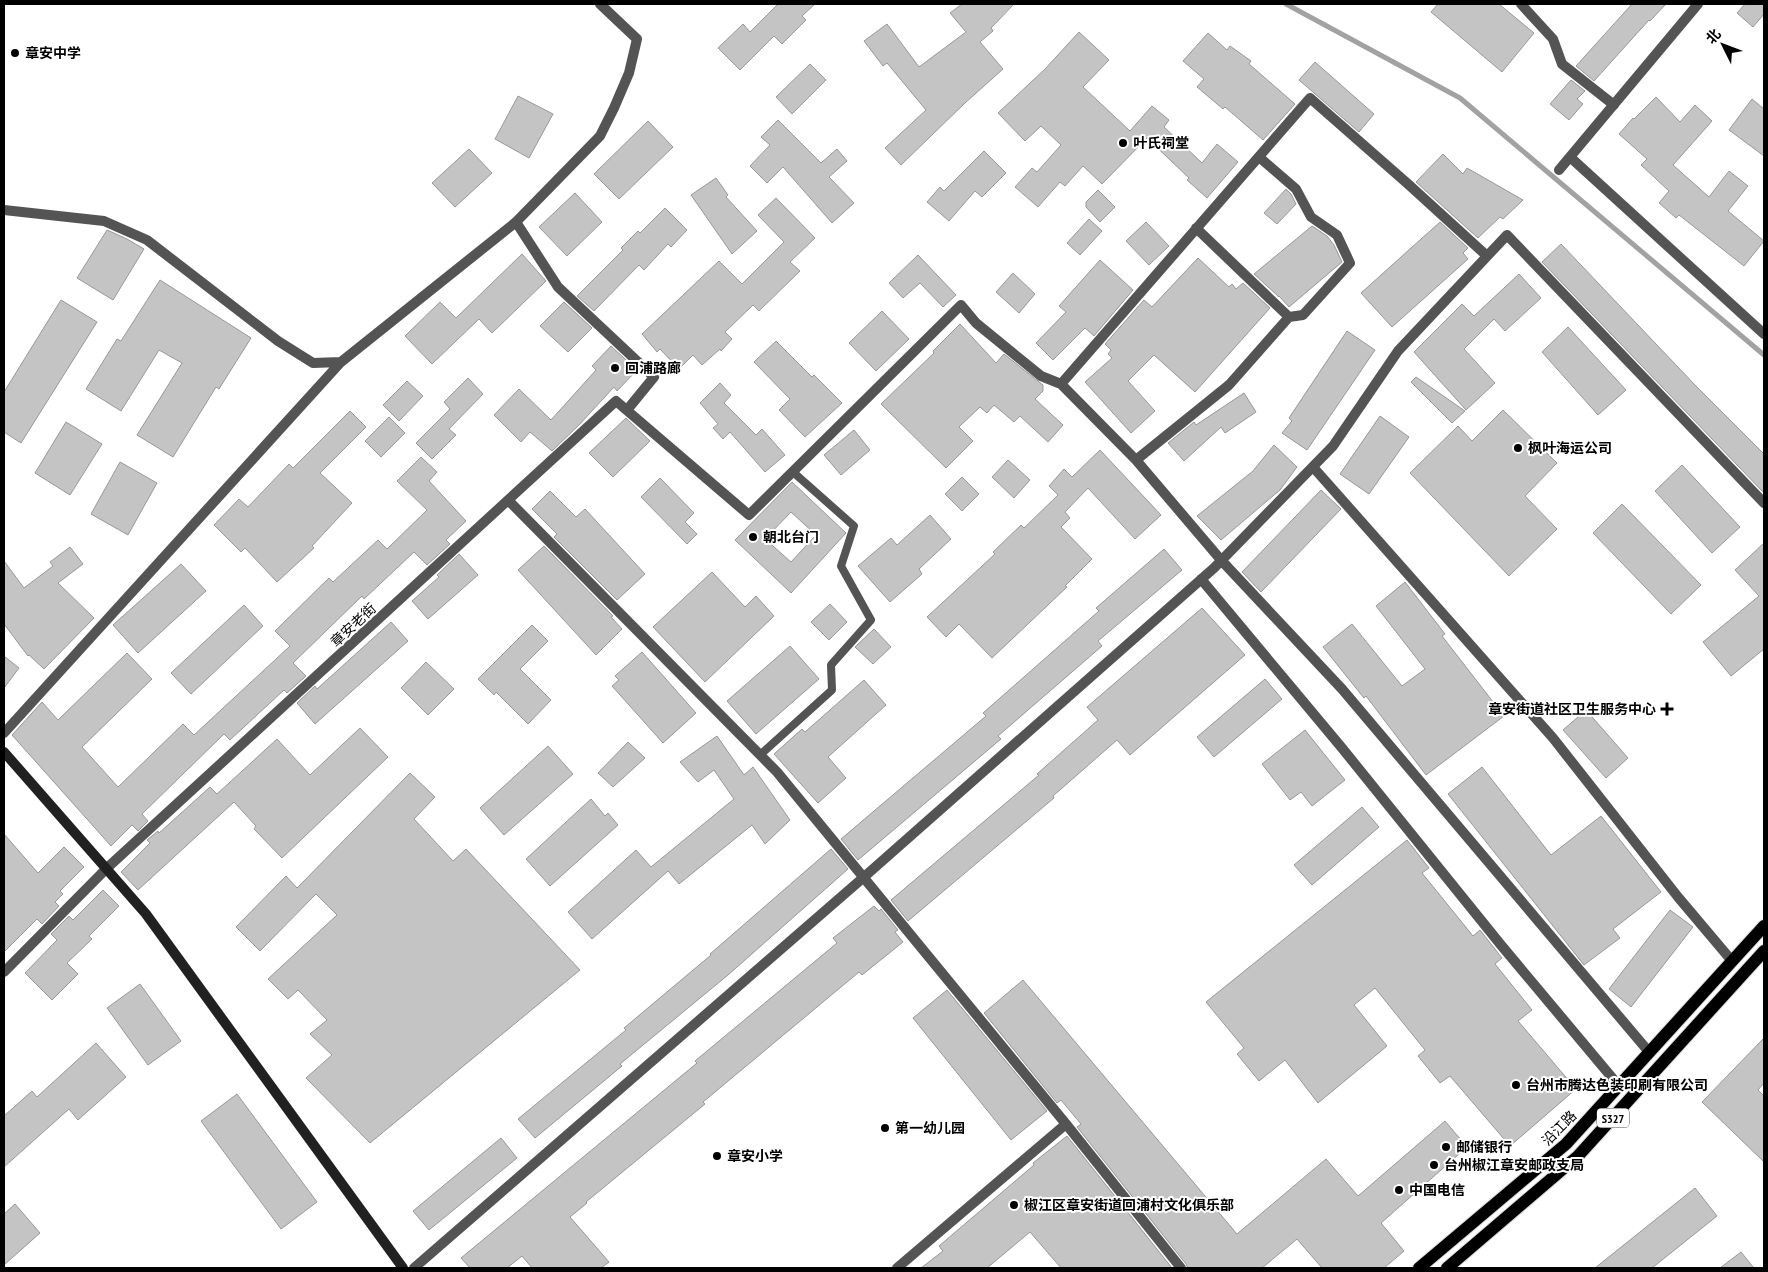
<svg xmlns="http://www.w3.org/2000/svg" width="1768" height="1272" viewBox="0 0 1768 1272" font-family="'PT Sans Narrow','Noto Sans SC',sans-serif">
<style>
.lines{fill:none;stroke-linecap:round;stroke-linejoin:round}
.stream{stroke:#a2a2a2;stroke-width:5}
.building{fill:#c4c4c4;stroke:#989898;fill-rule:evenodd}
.primary-casing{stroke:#dbdbdb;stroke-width:14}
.lane{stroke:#545454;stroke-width:8}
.street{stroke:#545454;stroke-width:10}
.secondary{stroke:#212121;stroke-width:10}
.primary{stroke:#000;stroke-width:12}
.poi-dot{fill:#000;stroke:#fff;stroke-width:2}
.labels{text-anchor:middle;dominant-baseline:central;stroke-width:4;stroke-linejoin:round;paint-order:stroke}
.shield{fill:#fff;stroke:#4c4c4c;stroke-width:1}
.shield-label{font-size:12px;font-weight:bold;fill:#000}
.poi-label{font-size:14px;font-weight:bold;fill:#000;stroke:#fff;text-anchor:start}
.street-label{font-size:14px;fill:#000;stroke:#fff}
</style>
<rect width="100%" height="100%" fill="#fff"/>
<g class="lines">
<!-- stream -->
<path class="stream" d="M1286 4 1460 98 1764 355"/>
</g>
<!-- building -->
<path class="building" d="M778 4H815L802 16 806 20 782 44 774 36 740 70 718 48 743 24 750 32Z
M962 4H1014L991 28 993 31 980 42 1003 69 965 103 901 165 885 148 926 110 887 63 883 66 864 41 887 24 919 67 966 32 950 13Z
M1438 4H1499L1534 33 1502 72 1431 12Z
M1632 4H1666L1650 21 1649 20 1594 81 1576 66Z
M1745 4H1764V14L1753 27 1737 13Z
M1079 32 1109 60 1083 87 1130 131 1152 106 1169 120 1164 127 1202 163 1217 144 1238 162 1207 198 1187 180 1189 178 1147 138 1102 184 1083 166 1065 186 1060 182 1038 207 1015 187 1032 168 1037 172 1061 145 1041 126 1025 141 998 113 1045 69Z
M1208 33 1227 50 1230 46 1251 61 1249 64 1295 104 1263 140 1225 107 1223 109 1197 87 1204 79 1183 61Z
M1315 62 1374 114 1359 132 1299 80Z
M810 64 826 80 792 114 776 97Z
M1571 80 1585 91 1577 99 1583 104 1569 120 1550 104Z
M518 96 553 114 529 158 495 139Z
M1656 97 1680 122 1695 105 1712 121 1673 165 1709 197 1729 171 1748 186 1728 211 1764 241 1744 266 1679 215 1676 218 1659 203 1669 191 1641 165 1647 159 1619 134 1633 118 1634 119Z
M1752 99 1764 109V156L1729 130Z
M778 120 821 163 837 149 847 161 829 177 854 203 832 223 783 167 767 183 750 166 770 145 761 137Z
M648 121 673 147 619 199 594 174Z
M469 149 492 173 455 207 432 183Z
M984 151 1006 173 982 197 975 191 949 221 927 202 940 187 944 191Z
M1443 154 1463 174 1467 168 1523 200 1503 219 1500 217 1478 238 1416 182Z
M716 178 728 195 726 197 757 231 732 254 691 195Z
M1286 189 1291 194 1296 204 1277 224 1264 213Z
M1098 190 1115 207 1100 222 1086 207V202Z
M575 193 602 222 567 256 539 227Z
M776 198 815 238 790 262 800 271 759 311 753 305 725 332 732 339 721 351 720 349 702 365 693 355 679 369 660 349 657 352 642 334 719 261 742 284 784 242 758 215Z
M665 208 687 230 671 247 668 244 644 270 639 265 594 311 577 296 623 250 621 248 638 231 640 233Z
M1089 219 1102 231 1080 255 1067 243Z
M1146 222 1169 246 1149 265 1126 241Z
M1440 222 1468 248 1463 253 1468 259 1392 327 1361 293Z
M1312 226 1327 236 1334 245 1342 262 1289 307 1279 296V297L1254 274Z
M107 230 127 239 144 249 113 300 77 278Z
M1561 244 1695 385 1764 454V493L1542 262Z
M522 254 546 281 492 333 479 319 432 364 405 336 440 302 456 318Z
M918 255 956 295 943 307 920 283 903 298 889 283Z
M1198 258 1229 287 1232 284 1236 289 1243 283 1270 308 1195 392 1154 355 1128 381 1155 411 1131 433 1085 382 1112 358 1108 354 1111 350 1105 344 1144 300 1152 307Z
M1100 260 1133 290 1094 336 1085 328 1053 360 1036 343 1066 312 1059 306Z
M1013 273 1035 294 1019 313 996 292Z
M1519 274 1541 298 1505 331 1494 319 1464 349 1495 383 1466 410 1414 352 1462 304 1474 316Z
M160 280 251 338 219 389 216 387 173 457 137 435 182 363 159 350 121 411 86 389 117 339 121 341Z
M61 300 97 322 21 443 4 432V392Z
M564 302 592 328 568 352 540 326Z
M882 311 909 339 876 371 849 343Z
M960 324 996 363 1004 354 1043 385V391L1035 399 1063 425 1048 442 1020 416 1014 422 994 405 987 413 980 407 959 427 973 441 946 468 881 404 934 353 933 351Z
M1568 327 1626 390 1598 415 1542 352Z
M1347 331 1375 350 1307 450 1282 433 1292 421 1289 418Z
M776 341 812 377 814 375 842 403 805 437 779 410 790 399 754 362Z
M611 346 637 370 617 391 614 387 579 425 552 451 530 432 521 442 494 415 519 389 551 420 596 370 592 366Z
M1416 377 1465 411 1452 423 1411 382Z
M468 378 483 394 449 429 456 435 432 459 416 443 450 409 444 402Z
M407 381 423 396 399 421 383 405Z
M720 383 731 395 724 403 756 435 762 429 785 455 765 472 730 432 723 439 713 428 718 424 700 403Z
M1244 393 1256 412 1225 433 1221 427 1184 461 1168 443 1194 422 1196 425Z
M1503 410 1557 463 1525 496 1557 529 1509 576 1410 473 1458 426 1472 441Z
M350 411 366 427 320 473 352 503 312 546 314 548 277 582 245 548 241 552 214 525 239 499 248 507 289 464 293 468Z
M1380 416 1409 437 1369 494 1340 474Z
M389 417 405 433 381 457 365 441Z
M626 418 650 441 613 477 589 453Z
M66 422 102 444 70 495 35 473Z
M854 430 870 450 841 475 824 455Z
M1274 445 1297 467 1280 490 1221 540 1197 516 1253 471Z
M1100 450 1161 515 1135 539 1088 488 1065 512 1070 518 1061 527 1092 559 1065 586 1067 587 992 658 959 624 946 637 927 617 995 554 993 552 1021 525 1024 528 1058 495 1049 486 1064 469 1072 477Z
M421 457 437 472 429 481 466 521 446 540 450 544 427 565 414 552 364 599 362 596 293 663 306 676 287 693 284 690 230 740 224 734 142 814 148 821 138 831 132 825 111 846 12 735 42 702 58 720 127 653 152 679 82 747 118 787 183 724 194 735 290 646 275 631 329 578 333 582 378 540 387 549 427 510 397 481Z
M1008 460 1030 480 1014 498 992 477Z
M120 462 157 483 128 535 91 514Z
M1682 465 1740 527 1712 553 1655 491Z
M962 477 979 494 962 511 945 494Z
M660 478 694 513 685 522 697 534 687 544 641 497Z
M792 482 846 533 791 593 735 540ZM791 512 816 535 791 562 765 539Z
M1321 490 1341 509 1261 592 1242 572Z
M550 491 576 517 585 509 645 574 617 600 554 537 557 534 532 509Z
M1622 504 1701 585 1671 614 1593 533Z
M930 515 951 539 919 569 922 574 890 602 858 566 891 538 897 545Z
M1764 543V649L1731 676 1703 642 1759 596 1735 570Z
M544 546 613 616 611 617 622 629 596 655 518 570Z
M70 547 83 564 58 583 94 618 44 669 29 655 28 656 4 624V561L24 588 53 566 50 562Z
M1164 549 1182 570 1098 641 1102 646 998 736 1001 739 858 860 841 839 986 716 983 713 1099 611 1096 608Z
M459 554 478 575 428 619 412 601 439 577 437 575Z
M181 564 206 591 138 653 113 625Z
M712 572 745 607 756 596 774 616 705 682 653 627Z
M1405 582 1445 634 1442 636 1504 716 1426 775 1366 696 1364 698 1323 647 1352 624 1402 686 1425 669 1376 606Z
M830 604 847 622 829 640 811 622Z
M244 605 263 626 191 694 171 673Z
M1202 608 1245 655 1130 755 1117 740 1053 796 1054 798 908 921 891 900 1039 775 1037 774 1098 720 1087 707Z
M391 622 408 641 315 724 297 703 315 686 317 689Z
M532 625 548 641 520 669 551 700 528 724 496 692 494 695 478 679Z
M874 629 891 647 873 664 855 647Z
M790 646 819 679 756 734 727 701Z
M642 652 696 713 663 743 612 686 619 680 615 676Z
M4 656 19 668 4 688Z
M426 662 454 689 428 715 401 688Z
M1265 679 1282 699 1214 757 1197 737Z
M864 680 886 705 828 757 846 778 818 803 774 754 802 729 805 732Z
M1586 710 1628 758 1606 778 1563 730Z
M360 728 388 757 282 858 254 829 256 826 234 802 138 890 121 872 150 843 147 840 158 831 159 833 210 787 217 794 277 739 310 775Z
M1305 730 1345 780 1312 806 1301 792 1290 800 1262 764Z
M717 736 744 775 753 767 790 820 765 844 752 825 679 884 668 871 592 939 568 912 636 850 651 867 734 799 714 770 698 782 680 762Z
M628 742 645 758 613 787 598 773Z
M548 746 573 774 504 835 480 808Z
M1482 767 1551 855 1601 816 1661 892 1613 929 1620 938 1584 965 1448 794Z
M410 773 435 797 414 819 453 861 466 849 580 970 370 1143 306 1078 332 1055 310 1034 327 1020 298 990 288 999 268 979 337 915 316 894 260 951 236 927 286 876 297 888Z
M591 799 605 816 608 813 618 825 550 886 526 859Z
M1362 807 1379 827 1312 885 1294 865Z
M4 834 38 873 64 847 84 867 60 891 63 894 55 902 59 906 42 924 37 919 4 952Z
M1407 840 1429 868 1422 873 1473 936 1480 930 1502 958 1495 964 1532 1010 1518 1021 1576 1089 1510 1146 1450 1076 1440 1083 1418 1056 1425 1050 1375 988 1354 1005 1387 1046 1318 1103 1285 1060 1259 1081 1237 1054 1244 1048 1206 1002Z
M831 849 848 869 728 975 620 1064 622 1066 535 1138 518 1119 626 1030 624 1028 711 955 710 954Z
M103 890 119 906 89 936 92 939 67 963 78 974 52 1000 25 973 57 940 51 934 69 916 73 920Z
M874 906 879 911 881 909 898 930 895 932 903 942 862 975 859 972 703 1102 705 1104 586 1202 587 1203 570 1217 609 1262 601 1268H532L522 1256 507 1268H470L461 1258 697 1063 695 1061 837 943 833 938Z
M1670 910 1693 927 1631 1007 1609 989Z
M1023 980 1237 1234 1326 1159 1358 1196 1445 1121 1467 1147 1381 1223 1404 1251 1384 1268H1322L1297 1239 1262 1268H1188L1186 1264 1077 1127 1081 1124 1061 1100 1057 1103 984 1013Z
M140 984 181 1041 148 1065 107 1008Z
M947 990 1047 1111 1011 1140 913 1018Z
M1764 1038V1083L1758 1090 1764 1096V1162L1702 1102Z
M96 1043 126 1077 78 1120 69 1109 4 1167V1116L32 1091 37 1097Z
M237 1094 317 1202 281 1229 201 1121Z
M1067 1136 1172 1268H1061L1030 1232 987 1268H921L943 1251 939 1246 1034 1165 1033 1163Z
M501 1138 517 1158 429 1230 413 1211Z
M1695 1188 1717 1216 1652 1268H1595Z
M15 1204 40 1233 4 1265V1214Z
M1741 1252 1754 1268H1720Z"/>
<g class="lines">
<!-- primary casing -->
<g class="primary-casing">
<path id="primary" d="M1419 1268 1566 1144 1764 926
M1447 1268 1578 1156 1764 951"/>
</g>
<!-- lane -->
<path class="lane" d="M760 755 832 690 831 665 871 620 841 566 854 526 793 472"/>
<!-- street -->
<path class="street" d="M1521 4 1553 39 1562 64 1614 105
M1259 157 1296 189 1311 217 1337 235 1350 263 1303 315 1289 317
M1570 157 1764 334
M1559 170 1698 4
M4 210 104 221 147 240 278 341 313 363 341 362 516 222 600 136 614 108 629 73 637 39 600 4
M516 222 558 287 654 377 627 410
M1487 256 1408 184 1310 98 1061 384 1136 460 1221 560 1342 689 1649 1052
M1136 460 1229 385 1289 317 1196 228
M1313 467 1553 738 1678 897 1732 961
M508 500 777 772 1066 1124 1181 1268
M1201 579 1342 748 1501 945 1619 1086
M4 733 341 362
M4 972 107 868 616 401 749 515 961 305 976 323 1041 376 1061 384
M414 1268 864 877 1214 568 1333 446 1398 351 1507 235 1764 503
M897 1268 1066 1124"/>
<!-- secondary -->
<path class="secondary" d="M4 752 146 914 403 1268"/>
<!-- primary -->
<use href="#primary" class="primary"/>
</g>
<!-- markers -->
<g class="poi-dot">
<circle cx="15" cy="53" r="5"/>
<circle cx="1123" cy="143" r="5"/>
<circle cx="615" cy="368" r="5"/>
<circle cx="1518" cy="448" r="5"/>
<circle cx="753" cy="537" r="5"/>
<path d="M1664.5 701.5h5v5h5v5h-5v5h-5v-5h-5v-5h5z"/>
<circle cx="1516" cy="1085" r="5"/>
<circle cx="885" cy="1128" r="5"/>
<circle cx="1446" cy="1147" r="5"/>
<circle cx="717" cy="1156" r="5"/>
<circle cx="1434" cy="1165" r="5"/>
<circle cx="1399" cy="1190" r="5"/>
<circle cx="1014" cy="1205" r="5"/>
</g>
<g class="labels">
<!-- shield labels -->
<rect class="shield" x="1597" y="1108.5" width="32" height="19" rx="4"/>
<g class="shield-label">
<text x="1613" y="1118">S327</text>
</g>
<!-- poi labels -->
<g class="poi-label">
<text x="25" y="53">章安中学</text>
<text x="1133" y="143">叶氏祠堂</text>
<text x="625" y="368">回浦路廊</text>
<text x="1528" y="448">枫叶海运公司</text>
<text x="763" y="537">朝北台门</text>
<text x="1656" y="709" text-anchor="end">章安街道社区卫生服务中心</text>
<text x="1526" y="1085">台州市腾达色装印刷有限公司</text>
<text x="895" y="1128">第一幼儿园</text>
<text x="1456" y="1147">邮储银行</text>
<text x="727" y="1156">章安小学</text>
<text x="1444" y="1165">台州椒江章安邮政支局</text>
<text x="1409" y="1190">中国电信</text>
<text x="1024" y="1205">椒江区章安街道回浦村文化俱乐部</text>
</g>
<!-- street labels -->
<g class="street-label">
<text transform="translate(353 625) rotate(-43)">章安老街</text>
<text transform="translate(1559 1128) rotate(-45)">沿江路</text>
</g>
</g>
<!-- border -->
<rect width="1768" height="1272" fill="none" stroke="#000000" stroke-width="10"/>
<!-- north arrow -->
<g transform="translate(1723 45) rotate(312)" stroke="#ffffff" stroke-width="4" paint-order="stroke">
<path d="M0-4L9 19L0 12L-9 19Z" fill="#000000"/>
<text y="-8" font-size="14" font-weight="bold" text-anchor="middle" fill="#000000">北</text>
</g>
</svg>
